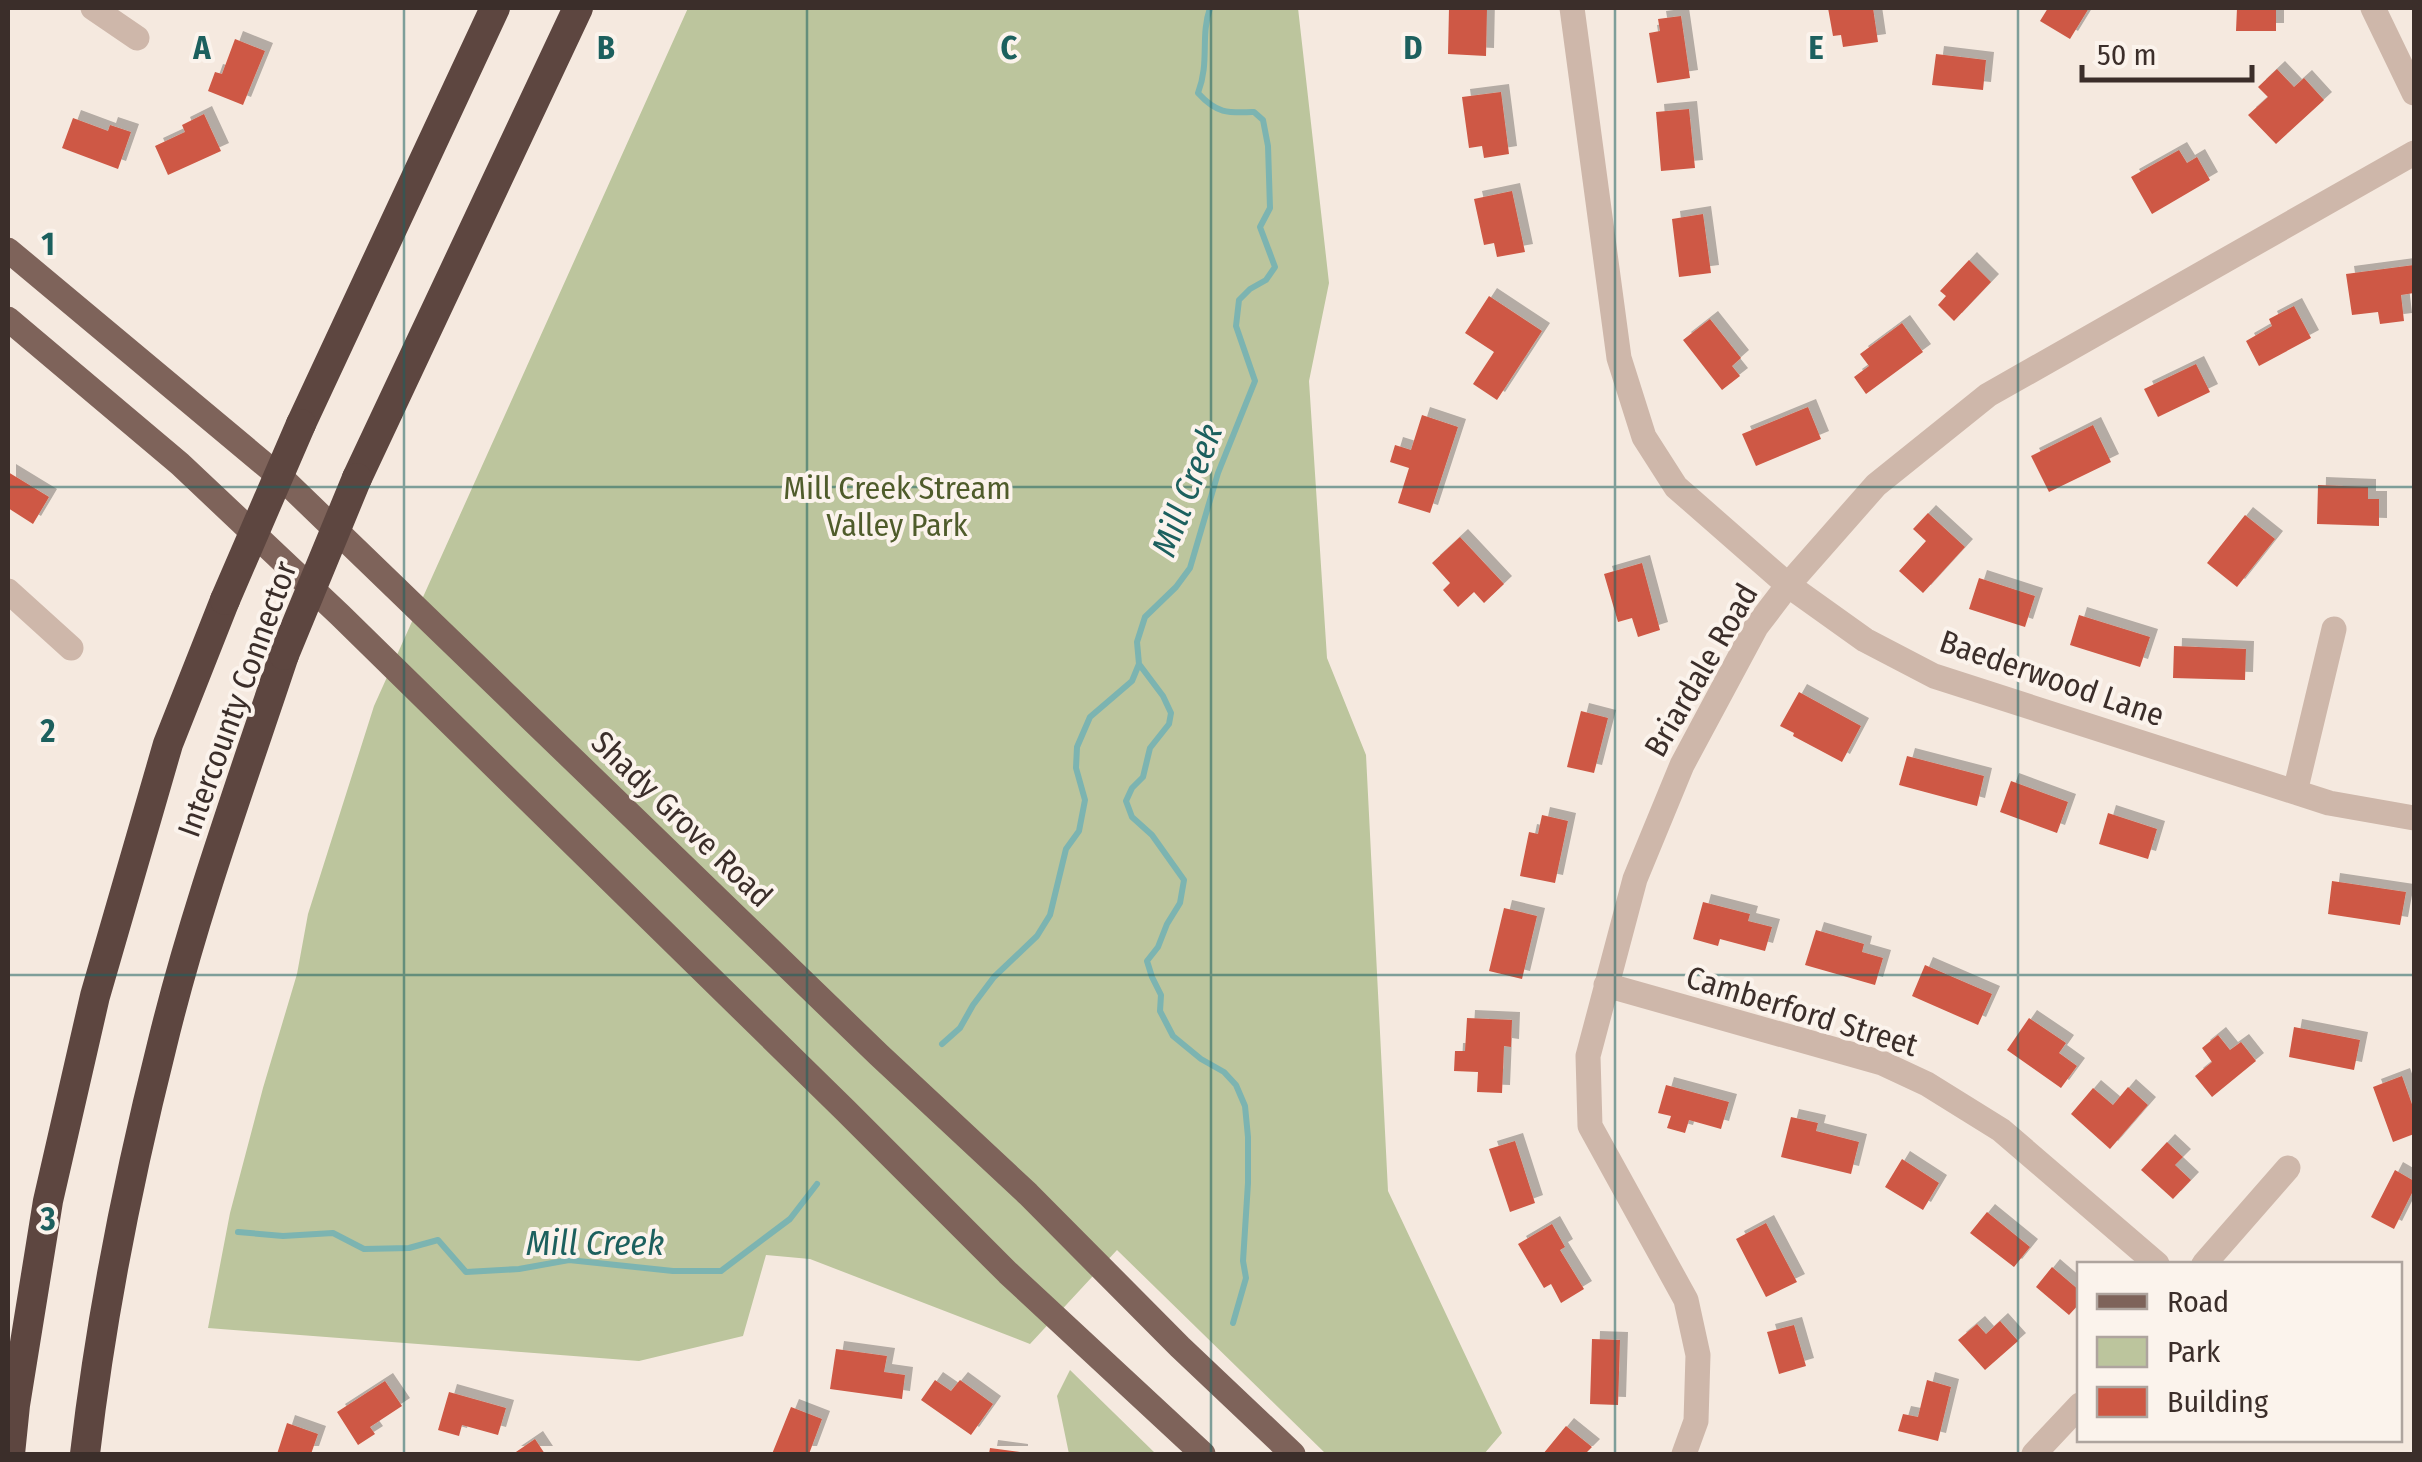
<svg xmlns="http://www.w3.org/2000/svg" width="2422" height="1462" viewBox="0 0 2422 1462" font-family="'Fira Sans Condensed',sans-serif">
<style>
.green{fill:#bcc59d}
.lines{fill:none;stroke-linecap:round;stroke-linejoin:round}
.stream{stroke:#7cb4b1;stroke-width:6}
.building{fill:#ce5844;filter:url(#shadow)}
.minor{stroke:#ceb7aa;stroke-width:25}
.major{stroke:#7e635a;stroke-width:25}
.highway{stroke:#5d4640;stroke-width:30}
.highway-bridge{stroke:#5d4640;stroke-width:30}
.grid{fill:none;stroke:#1c605e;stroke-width:2.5;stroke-opacity:0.55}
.labels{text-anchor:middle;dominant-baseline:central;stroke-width:8;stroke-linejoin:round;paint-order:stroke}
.park-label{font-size:32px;fill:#4f5c2b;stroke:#fbf3ec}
.street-label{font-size:32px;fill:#3b2e2a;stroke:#fbf3ec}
.water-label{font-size:35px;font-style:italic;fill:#1c605e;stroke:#fbf3ec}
.grid-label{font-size:32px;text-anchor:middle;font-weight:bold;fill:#1c605e;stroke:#fbf3ec;stroke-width:8;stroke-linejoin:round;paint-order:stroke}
</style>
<defs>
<filter id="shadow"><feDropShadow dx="8" dy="-8" stdDeviation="0" flood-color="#0004"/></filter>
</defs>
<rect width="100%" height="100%" fill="#f5e9df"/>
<!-- green -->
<path class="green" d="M688 8H1298L1329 283 1309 381 1327 658 1366 755 1388 1191 1502 1433 1484 1454H1326L1117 1250 1030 1344 810 1259 766 1255 743 1336 639 1361 208 1328 230 1213 263 1088 297 974 308 914 374 706Z
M1070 1370 1156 1454H1069L1057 1396Z"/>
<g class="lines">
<!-- stream -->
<path class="stream" d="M1139 664 1163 696 1171 713 1169 724 1150 748 1143 777 1132 788 1126 801 1132 817 1152 835 1184 880 1180 903 1167 924 1158 947 1147 961 1152 977 1161 995 1160 1011 1173 1036 1201 1059 1224 1072 1236 1085 1245 1106 1248 1137V1183L1243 1261 1246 1278 1233 1323
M942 1044 960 1028 973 1005 994 977 1037 936 1050 915 1066 849 1079 831 1085 800 1076 768 1077 747 1090 717 1132 681 1139 664 1137 642 1145 617 1176 587 1190 568 1218 473 1255 381 1236 326 1239 300 1250 289 1266 280 1275 267 1260 227 1270 208 1268 146 1263 120 1254 112C1228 113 1217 114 1198 93 1210 62 1200 37 1210 8
M238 1232 283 1236 333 1233 364 1249 409 1248 438 1240 466 1272 519 1269 569 1260 673 1271H721L790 1219 817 1184"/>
</g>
<!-- building -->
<path class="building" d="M1449 8H1487L1486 56 1448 54Z
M1828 8H1873L1878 42 1843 47 1841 35 1833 36Z
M2048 8H2089L2070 39 2040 21Z
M2237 8H2276V31H2236Z
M1681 16 1690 78 1657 83 1649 33 1660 31 1658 19Z
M235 39 265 51 243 105 208 91 215 72 222 74Z
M1936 54 1986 60 1983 90 1932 85Z
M2277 69 2294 87 2304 78 2324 100 2276 144 2248 115 2268 97 2258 87Z
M1501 92 1509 154 1484 158 1482 146 1469 148 1462 97Z
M1689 109 1695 168 1661 171 1656 112Z
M204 114 221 151 168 175 155 146 185 132 182 125Z
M73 118 108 131 110 125 131 132 118 169 62 148Z
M2179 150 2187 163 2197 157 2210 180 2152 214 2131 177Z
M1512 191 1525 252 1497 257 1494 243 1484 245 1474 199Z
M1703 214 1711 273 1679 277 1672 219Z
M1969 260 1991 282 1954 321 1938 305 1946 296 1940 291Z
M2414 265V293L2401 295 2404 321 2380 324 2378 312 2352 315 2346 274Z
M1489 296 1542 331 1497 400 1473 384 1494 352 1465 333Z
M2294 306 2311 338 2259 366 2246 341 2272 326 2269 319Z
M1710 319 1741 358 1732 366 1740 376 1722 390 1683 340Z
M1902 323 1923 352 1866 394 1854 377 1869 366 1860 354Z
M2196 364 2210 392 2158 417 2144 389Z
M1808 407 1821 439 1756 466 1742 434Z
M1422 415 1458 427 1430 513 1398 503 1409 468 1390 462 1395 445 1411 450Z
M2093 425 2111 462 2049 492 2031 456Z
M8 472 49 497 33 524 8 508Z
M2318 485 2368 487V499H2379V526L2317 524Z
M1928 513 1965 547 1923 593 1899 571 1926 541 1913 529Z
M2245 515 2275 539 2237 587 2207 563Z
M1460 537 1504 584 1484 603 1474 592 1458 607 1443 590 1450 583 1432 563Z
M1642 563 1660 630 1638 637 1632 618 1618 622 1604 574Z
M1979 578 2035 596 2025 627 1969 609Z
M2079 615 2150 637 2140 667 2070 645Z
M2174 646 2246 649 2245 680 2173 678Z
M1799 692 1861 726 1842 762 1793 736 1794 733 1780 726Z
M1581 711 1608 718 1594 773 1567 767Z
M1907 756 1984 776 1977 806 1899 785Z
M2011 781 2068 802 2057 833 2000 812Z
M2108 813 2157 829 2148 859 2099 844Z
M1542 815 1568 821 1555 883 1520 876 1529 832 1538 834Z
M2332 881 2406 892 2400 925 2328 914Z
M1703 902 1750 914 1748 921 1772 927 1765 951 1720 939 1718 946 1693 939Z
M1504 908 1537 916 1522 979 1489 971Z
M1816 930 1864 944 1862 952 1883 958 1875 985 1805 965Z
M1925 965 1992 994 1978 1025 1912 996Z
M1467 1018 1512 1020 1511 1047 1504 1046 1502 1093 1477 1092 1478 1072 1454 1071 1455 1051H1465Z
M2029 1018 2066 1043 2059 1053 2077 1066 2061 1088 2007 1050Z
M2294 1027 2360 1040 2354 1070 2289 1057Z
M2218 1035 2230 1050 2241 1042 2256 1061 2212 1097 2195 1076 2212 1062 2202 1048Z
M2402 1076 2414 1110V1134L2393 1142 2373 1087Z
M1666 1085 1729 1102 1721 1129 1689 1120 1685 1133 1667 1128 1671 1116 1658 1113Z
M2128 1087 2148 1105 2110 1149 2071 1114 2093 1088 2113 1105Z
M1791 1117 1818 1123 1816 1131 1859 1142 1851 1174 1781 1157Z
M1515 1141 1535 1203 1510 1212 1489 1149Z
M2167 1142 2183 1157 2175 1165 2191 1180 2173 1199 2141 1170Z
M1902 1159 1939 1183 1923 1210 1885 1187Z
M2395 1170 2414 1181V1189L2394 1229 2371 1217Z
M1987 1212 2030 1247 2014 1267 1970 1233Z
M1766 1223 1797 1282 1766 1297 1736 1239Z
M1552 1224 1565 1247 1560 1250 1584 1289 1561 1303 1551 1284 1544 1288 1518 1244Z
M2052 1267 2080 1291V1303L2069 1315 2036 1287Z
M2000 1321 2018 1341 1985 1370 1958 1340 1977 1324 1986 1334Z
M1794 1325 1806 1366 1779 1374 1767 1332Z
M1592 1339 1620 1340 1618 1405 1590 1404Z
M836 1349 887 1356 884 1372 905 1375 902 1399 830 1389Z
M935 1380 951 1391 960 1380 993 1404 971 1435 921 1400Z
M1927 1380 1951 1387 1938 1441 1898 1431 1903 1414 1918 1417Z
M385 1381 402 1406 370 1427 375 1434 358 1445 337 1412Z
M449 1392 506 1408 498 1435 462 1425 459 1436 438 1430Z
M791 1407 822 1419 809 1454H772Z
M287 1423 318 1434 311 1454H277Z
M1566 1426 1592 1447 1585 1454H1543Z
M535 1439 545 1454H513Z
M990 1448 1020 1452V1454H989Z"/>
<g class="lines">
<!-- minor -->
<path class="minor" d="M93 8 137 38
M1572 8 1619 358 1644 437 1676 487 1788 585 1865 640 1934 676 2329 803 2414 818
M2373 8 2414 93
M8 591 71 648
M2295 792 2334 629
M1606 985 1882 1063 1927 1084 2001 1130 2157 1264
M2204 1264 2288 1168
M1684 1454 1696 1421 1698 1355 1686 1300 1590 1126 1588 1056 1635 879 1682 765 1756 627 1788 585 1876 485 1988 395 2414 153
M2034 1454 2080 1405"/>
<!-- major -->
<path class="major" d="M8 250 287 483 879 1055 1028 1194 1180 1347 1293 1454
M8 319 180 464 340 615 845 1110 1008 1273 1203 1454"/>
<!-- highway -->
<path class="highway" d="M301 424 495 8
M357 478 578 8
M10 1454 15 1405 48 1201 95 996 168 744 225 600
M85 1454C101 1316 128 1180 162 1045 194 913 241 784 284 655"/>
<!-- highway-bridge -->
<path class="highway-bridge" d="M225 600 301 424
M284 655 357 478"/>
</g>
<!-- grid -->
<path class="grid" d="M404 8V1454M807 8V1454M1211 8V1454M1615 8V1454M2018 8V1454M8 487H2414M8 975H2414"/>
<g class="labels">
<!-- park labels -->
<g class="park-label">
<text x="897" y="488">Mill Creek Stream<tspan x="897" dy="37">Valley Park</tspan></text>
</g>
<!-- street labels -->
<g class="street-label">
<text transform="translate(1701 670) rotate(-60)">Briardale Road</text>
<text transform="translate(2052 678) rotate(19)">Baederwood Lane</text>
<text transform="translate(237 699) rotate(-70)">Intercounty Connector</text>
<text transform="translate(682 819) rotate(44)">Shady Grove Road</text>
<text transform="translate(1802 1011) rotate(17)">Camberford Street</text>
</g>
<!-- water labels -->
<g class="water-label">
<text transform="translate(1187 490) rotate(-69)">Mill Creek</text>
<text x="595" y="1243">Mill Creek</text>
</g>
</g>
<g class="grid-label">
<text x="202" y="59">A</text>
<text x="606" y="59">B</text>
<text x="1009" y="59">C</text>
<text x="1413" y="59">D</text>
<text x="1816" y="59">E</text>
<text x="48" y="255">1</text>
<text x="48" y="742">2</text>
<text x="48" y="1230">3</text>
</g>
<!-- border -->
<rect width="2422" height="1462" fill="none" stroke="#3b2e2a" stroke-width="20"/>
<!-- legend -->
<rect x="2077" y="1262" width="325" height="180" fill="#fbf3ec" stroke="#aea49e" stroke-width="2.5"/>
<rect x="2097" y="1294" width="50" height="15" fill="#7e635a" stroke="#aea49e" stroke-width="2.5"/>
<text x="2167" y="1312" font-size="30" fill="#3b2e2a">Road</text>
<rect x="2097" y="1337" width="50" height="30" fill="#bcc59d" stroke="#aea49e" stroke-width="2.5"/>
<text x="2167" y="1362" font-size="30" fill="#3b2e2a">Park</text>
<rect x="2097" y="1387" width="50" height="30" fill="#ce5844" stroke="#aea49e" stroke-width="2.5"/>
<text x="2167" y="1412" font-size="30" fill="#3b2e2a">Building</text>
<!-- scale -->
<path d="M2082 65v15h170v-15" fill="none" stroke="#3b2e2a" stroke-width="5"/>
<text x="2097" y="65" font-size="30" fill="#3b2e2a" stroke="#fbf3ec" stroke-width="8" paint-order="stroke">50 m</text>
</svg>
